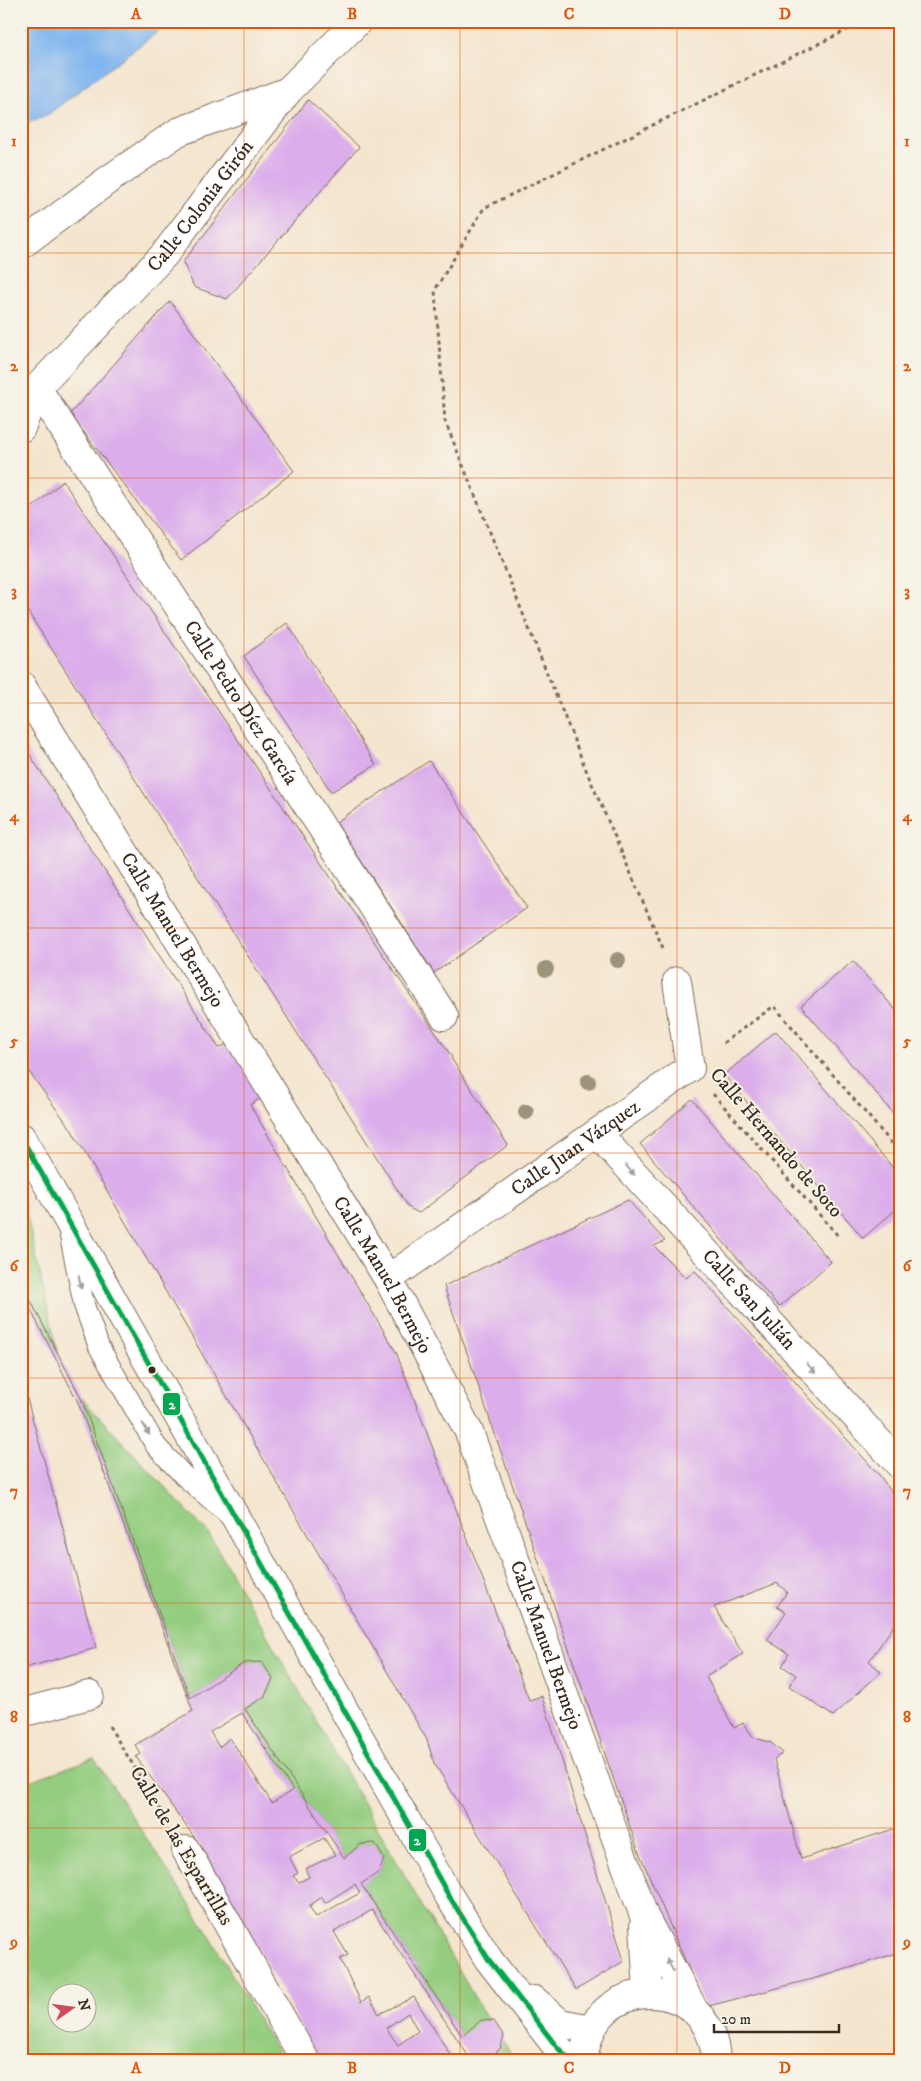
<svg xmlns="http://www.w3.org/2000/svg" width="921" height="2081" viewBox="0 0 921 2081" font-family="'IM FELL DW Pica',serif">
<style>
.green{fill:#94cd80;stroke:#687c4f;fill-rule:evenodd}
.water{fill:#80b5ee;stroke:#5e7086}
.building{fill:#dbadeb;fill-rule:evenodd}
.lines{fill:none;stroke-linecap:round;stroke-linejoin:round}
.service-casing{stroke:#7c6b5c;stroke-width:22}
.pedestrian-casing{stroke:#7c6b5c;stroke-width:30}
.minor-casing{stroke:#7c6b5c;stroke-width:30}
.path{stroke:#7c6b5c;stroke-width:3;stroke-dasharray:4 4;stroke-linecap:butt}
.service{stroke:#fff;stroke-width:20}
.pedestrian{stroke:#fff;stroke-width:28}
.minor{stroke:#fff;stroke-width:28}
.bus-1-casing{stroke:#f7f3e8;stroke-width:9}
.bus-1{stroke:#00a651;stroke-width:5}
.tree{fill:#9a957a}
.oneway{fill:#a79f9a}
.grid{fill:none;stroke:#df570d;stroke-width:1;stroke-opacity:0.55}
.bus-dot{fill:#3b2a1e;stroke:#f7f3e8;stroke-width:2}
.labels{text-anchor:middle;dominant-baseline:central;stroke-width:4;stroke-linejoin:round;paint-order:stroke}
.street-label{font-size:20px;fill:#3b2a1e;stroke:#f7f3e8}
.line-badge{stroke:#f7f3e8;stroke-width:2}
.badge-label{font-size:14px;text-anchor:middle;font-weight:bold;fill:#fff}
.neatline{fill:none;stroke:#df570d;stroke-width:2}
.grid-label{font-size:16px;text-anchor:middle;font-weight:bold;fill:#df570d}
</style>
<rect width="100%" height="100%" fill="#f7f3e8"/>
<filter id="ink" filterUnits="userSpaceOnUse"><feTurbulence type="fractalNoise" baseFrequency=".02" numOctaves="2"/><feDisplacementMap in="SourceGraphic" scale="10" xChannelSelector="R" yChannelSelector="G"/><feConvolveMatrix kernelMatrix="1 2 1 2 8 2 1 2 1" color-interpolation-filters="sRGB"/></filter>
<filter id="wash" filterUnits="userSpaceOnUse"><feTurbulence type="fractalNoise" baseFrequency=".0096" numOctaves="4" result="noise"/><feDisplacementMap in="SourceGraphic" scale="20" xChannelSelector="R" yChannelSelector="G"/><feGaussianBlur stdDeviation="1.12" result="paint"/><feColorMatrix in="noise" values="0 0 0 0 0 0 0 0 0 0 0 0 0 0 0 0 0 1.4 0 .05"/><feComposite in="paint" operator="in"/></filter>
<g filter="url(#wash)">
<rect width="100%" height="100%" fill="#f4e5ce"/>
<!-- green -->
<path class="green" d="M21 1198 24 1203 58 1353 21 1282Z
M81 1398 209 1534 488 2021 462 2036 361 1884 379 1872 384 1859 375 1843 361 1844 344 1858 245 1709 265 1696 273 1679 262 1662 244 1663 190 1698Z
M94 1758 205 1928 282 2060H21V1784ZM58 1994H88V2024H58Z
M503 2041 515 2060H487L499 2049Z"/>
<!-- water -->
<path class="water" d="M21 21H172L47 115 21 126Z"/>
<g id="blocks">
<!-- building -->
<path class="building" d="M308 100 359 147 227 299 194 287 183 262Z
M170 301 294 471 181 560 70 414Z
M63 481 452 1057 451 1058 508 1145 419 1213 409 1208 21 601V517Z
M287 623 376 765 331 792 244 656Z
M21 741 219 1048 234 1040 266 1095 250 1105 396 1352 529 1700 542 1696 624 1961 576 1990 434 1763 427 1740 71 1129 21 1061Z
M429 761 527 908 434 973 336 822Z
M853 961 900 1015V1121L801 1006Z
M776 1031 900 1176V1206L863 1238 724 1075Z
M692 1099 831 1262 779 1307 640 1144Z
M628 1200 665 1241 654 1246 686 1278 695 1271 880 1476 900 1504V1617L869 1661 881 1672 833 1716 789 1686 796 1675 782 1666 789 1654 767 1640 786 1612 777 1607 787 1592 777 1583 714 1607 743 1654 706 1677 734 1728 743 1723 754 1738 770 1742 783 1753 774 1759 801 1859 900 1827V1952L831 1974 705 2007 638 1850 444 1286Z
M21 1282 81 1398 190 1698 244 1663 262 1662 273 1679 265 1696 245 1709 344 1858 361 1844 375 1843 384 1859 379 1872 361 1884 462 2036 481 2020 494 2021 504 2036 500 2049 487 2060H471L372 1910 334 1932 348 1955 340 1959 361 2002 369 1997 379 2014 414 1997 451 2056 447 2060H318L281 1989 200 1845 136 1757 141 1754 135 1745 193 1711 77 1400 21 1291ZM242 1713 293 1790 272 1803 230 1738 219 1747 210 1732ZM324 1838 335 1855 305 1869 309 1877 299 1882 293 1876 298 1873 289 1857ZM355 1884 360 1893 316 1917 309 1906 322 1897 325 1903ZM408 2013 418 2031 398 2045 386 2028Z
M21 1377 96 1648 21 1669Z"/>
</g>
</g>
<g filter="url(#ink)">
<use href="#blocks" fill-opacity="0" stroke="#7c6b5c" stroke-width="1"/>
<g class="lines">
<!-- service casing -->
<g class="service-casing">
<path id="service" d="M70 1236 84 1305 99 1347 156 1446 184 1476 230 1516"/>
</g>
<!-- pedestrian casing -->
<g class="pedestrian-casing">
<path id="pedestrian" d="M21 245 108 180 178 132 288 91
M21 1713 89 1695
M186 1850 305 2060"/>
</g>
<!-- minor casing -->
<g class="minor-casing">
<g id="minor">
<path id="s1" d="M37 388 444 1016"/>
<path id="s2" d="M21 428 37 388 164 255 288 91 358 21"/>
<path id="s3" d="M21 685 388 1279 469 1432 644 1916 693 2008"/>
<path id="s4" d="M598 1134 900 1465"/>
<path d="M21 1137 449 1896 489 1960 557 2047 570 2060"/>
<path id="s5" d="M388 1279 690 1068 677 981"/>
<path d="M644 1925 648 1993"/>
<path d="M534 2000 560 2023 591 2029"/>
<path d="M584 2060C589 1972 711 1972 716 2060"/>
</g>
</g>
<!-- path -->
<path class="path" d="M663 948 589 777 445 421 435 290 484 208 865 21
M723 1043 774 1006 900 1153
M713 1094 840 1238
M109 1726 167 1820"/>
<!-- service -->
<use href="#service" class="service"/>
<!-- pedestrian -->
<use href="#pedestrian" class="pedestrian"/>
<!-- minor -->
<use href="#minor" class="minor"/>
<!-- bus-1 casing -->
<g class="bus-1-casing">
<path id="bus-1" d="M21 1137 449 1896 489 1960 557 2047 570 2060"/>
</g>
<!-- bus-1 -->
<use href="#bus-1" class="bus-1"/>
</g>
<!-- trees -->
<g class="tree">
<circle cx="618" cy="960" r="8"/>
<circle cx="546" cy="969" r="8"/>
<circle cx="588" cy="1082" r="8"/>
<circle cx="526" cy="1112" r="8"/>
</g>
<!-- one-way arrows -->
<defs><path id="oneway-solid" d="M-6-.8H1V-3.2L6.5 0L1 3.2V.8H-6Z" transform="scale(1.25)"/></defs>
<g class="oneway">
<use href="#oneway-solid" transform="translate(630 1170) rotate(48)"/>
<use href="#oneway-solid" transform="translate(80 1282) rotate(78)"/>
<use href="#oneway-solid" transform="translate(811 1368) rotate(48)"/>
<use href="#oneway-solid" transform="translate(146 1429) rotate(60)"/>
<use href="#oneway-solid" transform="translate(670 1965) rotate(-118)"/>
</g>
</g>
<!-- grid -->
<path class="grid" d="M244 21V2060M460 21V2060M677 21V2060M21 253H900M21 478H900M21 703H900M21 928H900M21 1153H900M21 1378H900M21 1603H900M21 1828H900"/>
<!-- markers -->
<circle class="bus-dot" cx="152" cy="1370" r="4.5"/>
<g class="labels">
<!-- street labels -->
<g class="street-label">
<text stroke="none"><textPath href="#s2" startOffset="288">Calle Colonia Girón</textPath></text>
<text stroke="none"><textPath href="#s1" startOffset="375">Calle Pedro Díez García</textPath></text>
<text stroke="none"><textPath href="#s3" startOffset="288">Calle Manuel Bermejo</textPath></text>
<text transform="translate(776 1143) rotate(49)">Calle Hernando de Soto</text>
<text stroke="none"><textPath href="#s5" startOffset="229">Calle Juan Vázquez</textPath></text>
<text stroke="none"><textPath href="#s3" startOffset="692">Calle Manuel Bermejo</textPath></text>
<text stroke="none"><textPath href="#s4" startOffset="224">Calle San Julián</textPath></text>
<text stroke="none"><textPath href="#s3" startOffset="1098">Calle Manuel Bermejo</textPath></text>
<text transform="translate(181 1846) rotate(59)">Calle de las Esparrillas</text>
</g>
</g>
<g class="line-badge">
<rect x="162" y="1392" width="19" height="24" rx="5" fill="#00a651"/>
<rect x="408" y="1828" width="19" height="24" rx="5" fill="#00a651"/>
</g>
<g class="badge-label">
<text x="172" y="1409">2</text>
<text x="417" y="1845">2</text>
</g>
<!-- margin -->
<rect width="921" height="2081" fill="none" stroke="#f7f3e8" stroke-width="55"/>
<!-- north arrow -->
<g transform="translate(72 2008) rotate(76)"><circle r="24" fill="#f7f3e8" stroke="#aca397"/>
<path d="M0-4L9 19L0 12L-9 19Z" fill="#d1495b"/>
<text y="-8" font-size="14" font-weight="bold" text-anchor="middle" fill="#3b2a1e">N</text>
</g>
<!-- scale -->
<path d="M714 2024v8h125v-8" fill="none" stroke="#3b2a1e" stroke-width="2.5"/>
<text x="721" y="2024" font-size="15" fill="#3b2a1e" stroke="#f7f3e8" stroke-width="4" paint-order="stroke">20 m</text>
<rect x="28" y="28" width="866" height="2026" class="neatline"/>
<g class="grid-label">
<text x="136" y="19">A</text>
<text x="352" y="19">B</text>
<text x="569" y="19">C</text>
<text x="785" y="19">D</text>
<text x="14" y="146">1</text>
<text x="907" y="146">1</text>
<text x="14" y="371">2</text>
<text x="907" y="371">2</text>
<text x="14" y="596">3</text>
<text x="907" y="596">3</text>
<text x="14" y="821">4</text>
<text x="907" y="821">4</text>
<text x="14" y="1046">5</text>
<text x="907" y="1046">5</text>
<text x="14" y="1271">6</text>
<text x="907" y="1271">6</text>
<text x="14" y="1496">7</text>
<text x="907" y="1496">7</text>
<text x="14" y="1722">8</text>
<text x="907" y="1722">8</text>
<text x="14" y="1947">9</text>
<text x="907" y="1947">9</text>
<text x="136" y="2073">A</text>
<text x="352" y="2073">B</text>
<text x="569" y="2073">C</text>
<text x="785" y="2073">D</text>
</g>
</svg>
